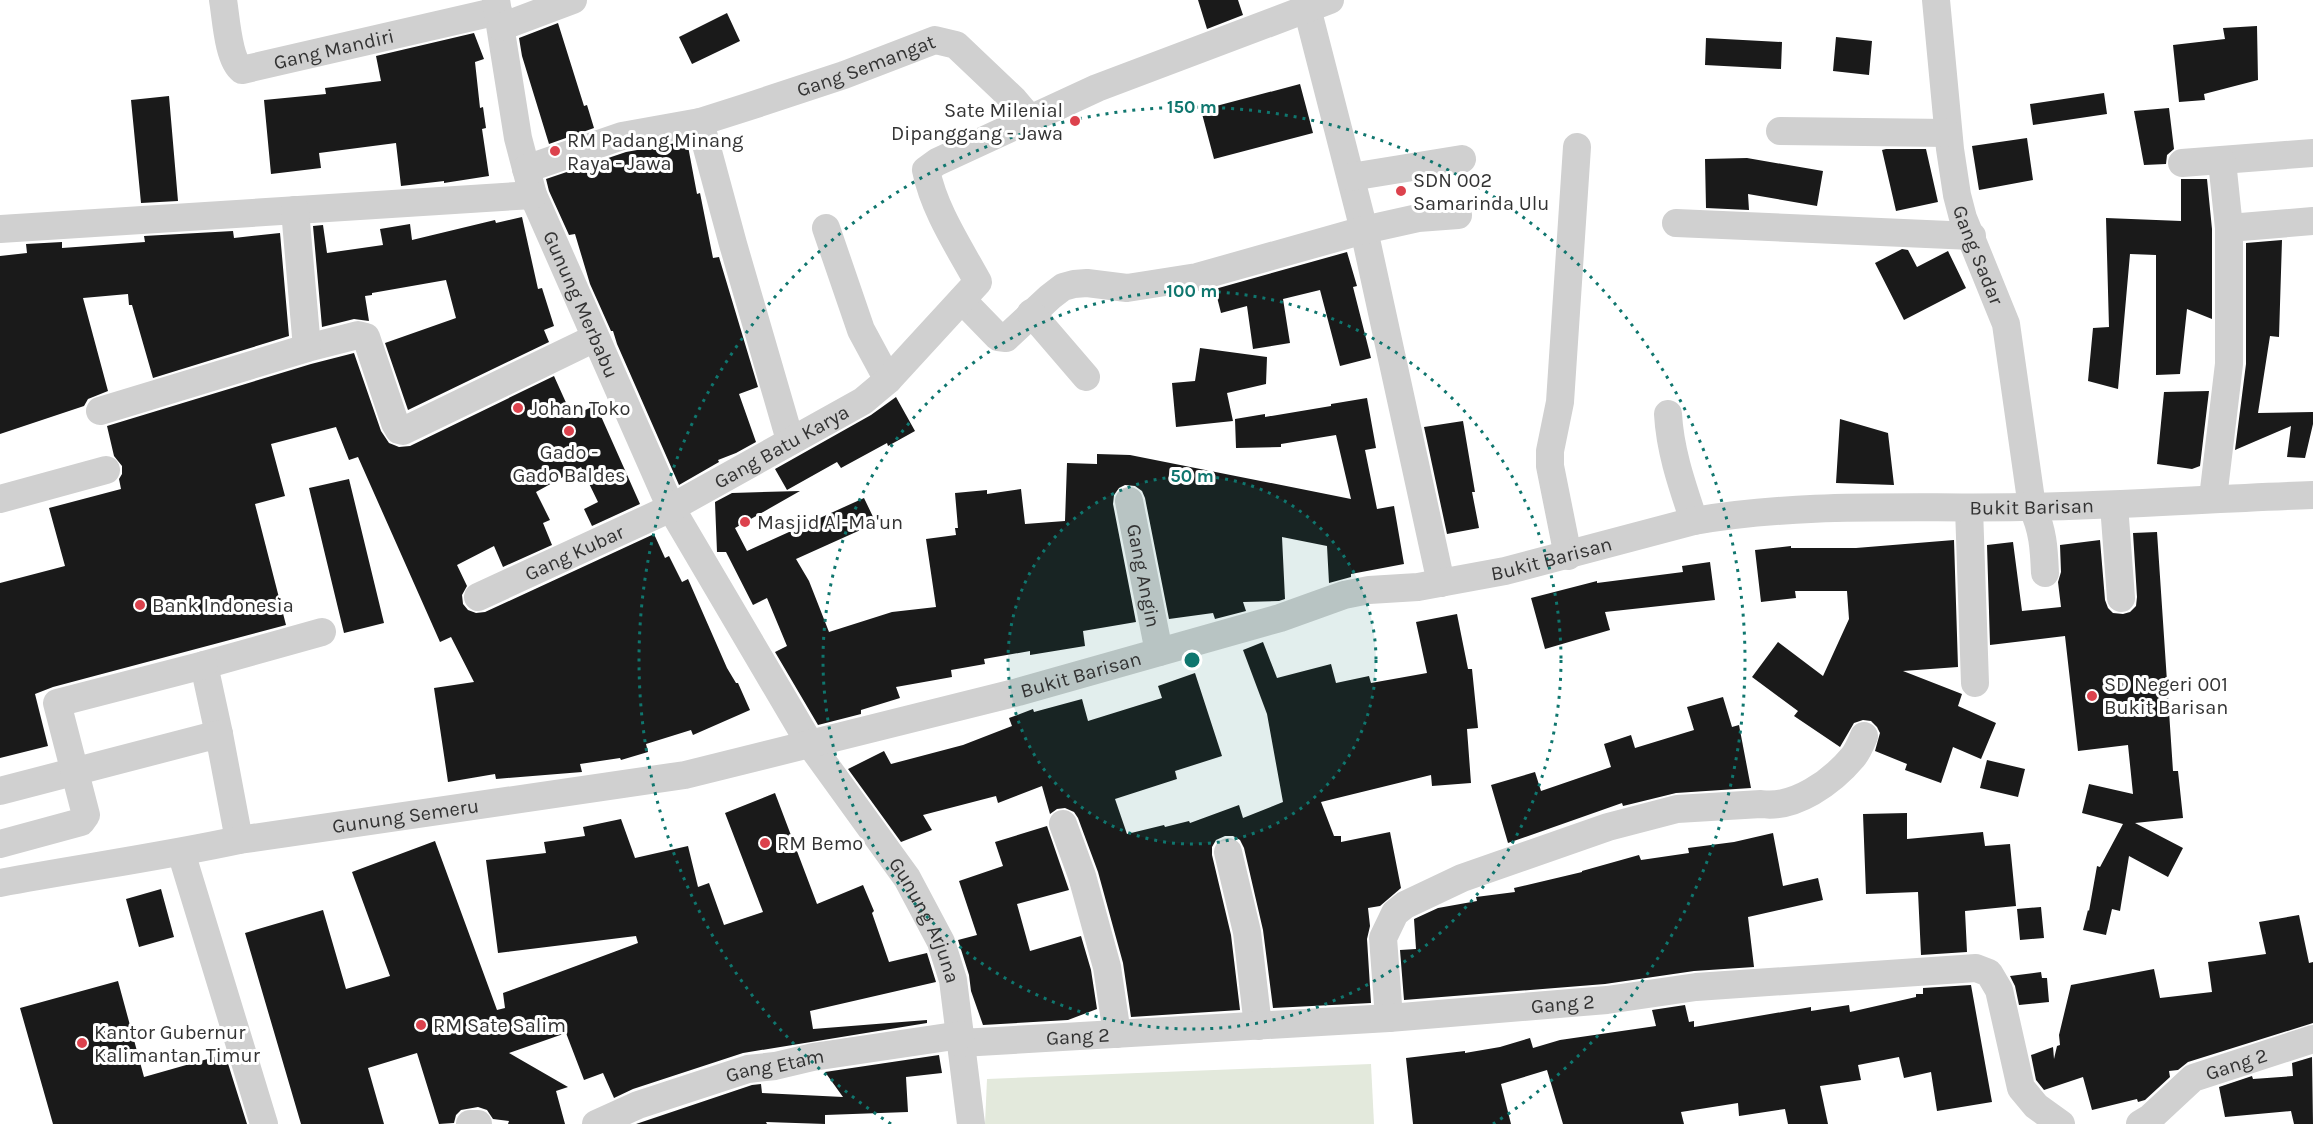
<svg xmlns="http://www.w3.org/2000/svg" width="2313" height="1124" viewBox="0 0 2313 1124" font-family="Karla,sans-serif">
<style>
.green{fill:#e3e9dc}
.building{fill:#1a1a1a}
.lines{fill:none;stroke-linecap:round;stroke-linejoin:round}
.minor{stroke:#d0d0d0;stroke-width:28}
.ring{fill:none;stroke:#0f766e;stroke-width:3;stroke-dasharray:3 6}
.poi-dot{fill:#dc424d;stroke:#fff;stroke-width:2}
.labels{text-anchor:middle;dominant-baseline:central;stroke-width:6;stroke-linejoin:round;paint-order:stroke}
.street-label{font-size:20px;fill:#333;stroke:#fff}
.poi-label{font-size:20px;fill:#333;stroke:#fff;text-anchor:start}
.centre{fill:#0f766e;stroke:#fff;stroke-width:3}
.ring-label{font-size:18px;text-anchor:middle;font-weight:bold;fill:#0f766e;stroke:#fff;stroke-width:6;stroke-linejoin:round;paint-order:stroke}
</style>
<rect width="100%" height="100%" fill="#fff"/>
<!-- green -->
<path class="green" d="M1371 1064 1374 1124H985L987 1079Z"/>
<!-- building -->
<path class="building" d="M1198 0H1238L1243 15 1207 29Z
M727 13 740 41 692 64 679 37Z
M558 23 584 106 587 105 594 128 549 144 522 56 519 38Z
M2257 26 2258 80 2204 94 2205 100 2179 102 2173 45 2225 39 2223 28Z
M474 33 484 59 475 62 480 108 483 107 486 128 482 129 489 176 444 183V181L401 186 396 143 319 153 321 168 271 174 264 100 326 94 325 88 381 81 376 56Z
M1836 37 1872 41 1869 75 1833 71Z
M1706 38 1782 42 1781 69 1705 65Z
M1300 84 1313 133 1214 159 1201 110Z
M2104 93 2107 114 2033 125 2030 104Z
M169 96 178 201 141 203 131 100Z
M2169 108 2174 149 2167 155 2166 164 2144 165 2134 111Z
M2027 138 2033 180 1979 190 1972 146Z
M687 141 697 194 700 193 713 258 719 257 758 387 739 394 756 442 736 453 718 460 719 462 679 485 617 344 613 331H611L590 284 575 234 569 235 549 191 546 179 626 152Z
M1886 149H1926L1938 202 1896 211 1882 150Z
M1747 158 1823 171 1817 206 1748 194 1749 210 1706 208 1705 159Z
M2181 179H2207L2212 229V319L2187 309 2180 374 2156 375V255L2130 254 2118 389 2088 381 2093 328 2109 327 2106 218 2181 221Z
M522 217 538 289 542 288 554 326 544 330 549 342 408 410 385 343 456 318 446 280 372 293V295L365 296 369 321 354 319 322 327 313 226 323 225 327 253 383 245 380 229 410 224 412 240 495 220 496 223Z
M233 231 234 238 280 233 289 336 153 378 132 305H129L128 294 83 298 108 391 88 399 84 406 0 434V256L27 253 26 244 62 242V248L145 242 144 236Z
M2282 240 2279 337 2270 336 2258 413 2313 412V424L2305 458 2287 457 2291 426 2235 450 2246 364V243Z
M1902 249 1908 250 1917 267 1948 251 1966 288 1904 320 1875 263Z
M1347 252 1357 286 1353 287 1371 358 1340 366 1320 290 1283 299 1290 343 1253 349 1247 306 1221 313 1215 289Z
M1200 348 1267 357 1266 384 1227 393 1233 421 1176 427 1172 383 1195 381Z
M354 353 381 431 389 443 399 447 410 446 554 376 572 416 596 405 640 504 592 526 584 509 598 502 581 467 536 492 550 520 543 523 552 545 503 567 494 546 457 565 467 586 462 595 463 604 468 610 476 613 485 612 654 534 665 558 669 556 682 582 688 579 727 668 736 683H738L750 710 693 735 691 730 646 744 648 752 621 760 620 758 580 764 582 772 496 779 495 774 448 782 434 688 474 682 451 637 440 642 358 457 349 460 336 427 271 444 285 496 255 504 286 625 53 687 35 694 48 746 0 758V583L65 566 49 508 121 489 119 479 122 474V466L114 456 107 426 311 364Z
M2209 391 2200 466 2192 469 2157 464 2164 392Z
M896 397 915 431 888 446 887 443 841 468 837 462 787 490 775 469 871 415Z
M1367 398 1376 448 1365 450 1377 509 1394 506 1404 564 1351 574V577L1329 583 1327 546 1282 537 1285 599 1279 601 1243 602 1246 611 1215 619 1213 613 1169 619 1145 498 1142 491 1135 486 1125 485 1119 488 1114 495 1113 504 1136 622 1083 631 1085 646 1030 655V651L984 659 985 664 951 670 952 677 896 687 900 698 861 710V714L818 725 775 652 787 646 767 598 753 605 726 552H717L715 502 732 493 800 491 735 528 747 551 864 498 876 523 796 559 809 581 829 632 892 612 936 607 926 539 956 535 955 528H958L955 493 987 490V494L1021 489 1025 524 1065 521 1067 463 1097 464V454L1130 455 1351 499 1336 435 1281 444V447L1236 448 1235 419 1265 414V417L1331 406V404Z
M1840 419 1888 433 1894 485 1836 483Z
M1463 421 1475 492H1472L1479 528 1447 534 1424 427Z
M349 479 384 623 344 633 309 488Z
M2157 532 2173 771H2178L2183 818 2135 823 2183 848 2168 877 2129 856 2120 911 2112 909 2106 935 2083 930 2088 910 2089 911 2097 866 2100 867 2123 824 2082 813 2089 784 2133 794 2128 745 2078 751 2065 636 1990 645 1987 545 2013 542 2022 611 2061 607 2058 582 2061 572 2060 545 2100 540 2105 600 2108 608 2113 613 2123 614 2130 612 2136 606 2137 597 2133 533Z
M1954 540 1958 667 1903 671 1962 694 1958 706 1996 723 1981 759 1953 747 1941 783 1905 770 1907 764 1875 751 1880 733 1877 727 1871 721 1863 720 1854 723 1840 747 1794 716 1798 711 1752 677 1778 642 1823 676 1849 619 1847 591H1795L1796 598 1761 602 1755 550 1791 546V548H1856Z
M1710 562 1715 600 1605 612 1610 630 1545 649 1531 598 1597 581V583L1683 572 1682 566Z
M1457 614 1468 669H1472L1478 728 1467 729 1471 783 1432 786 1431 775 1321 802 1334 836H1341V842L1390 832 1401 888 1380 906 1368 908 1370 926 1367 939 1371 1003 1273 1008 1263 930 1244 848 1240 840 1233 836H1225L1216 840 1212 847V855L1231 935 1240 1010 1131 1017 1123 963 1098 872 1078 818 1074 812 1065 808 1057 809 1050 814 1042 786 998 803 996 796 923 815 932 830 901 842 848 769 884 751 891 764 963 745 1012 726 1009 718 1033 709 1034 712 1082 699 1088 721 1162 698 1158 686 1195 673 1222 756 1175 771 1177 779 1115 799 1127 834 1164 825 1165 827 1189 821 1190 823 1239 805 1243 818 1283 802 1267 714 1243 650 1263 642 1277 678 1331 664 1336 683 1369 676 1371 683 1427 673 1416 622Z
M1723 697 1732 727 1739 725 1751 788 1676 793 1623 806 1622 803 1508 843 1491 785 1535 772 1541 791 1611 767 1604 744 1631 735 1635 748 1694 730 1687 707Z
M1987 760 2025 769 2018 797 1980 788Z
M775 793 817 904 863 885 874 911 872 913 889 962 927 953 936 982 810 1011 813 1029 927 1020V1023L743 1053 633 1089 614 1098 603 1073 584 1080 566 1033 509 1053 568 1087 556 1091 565 1124H508L509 1121 493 1119 487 1110 478 1107 461 1110 456 1115 454 1123 439 1124 417 1053 368 1068 384 1124H301L245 933 323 910 346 989 390 976 352 872 435 841 497 1010 505 1008 503 993 638 943 636 936 498 953 486 860 546 853 544 842 585 836 583 827 621 819 635 858 688 846 698 887 709 883 724 925 763 912 725 813Z
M1907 813V839L1983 832 1985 846 2010 844 2016 906 1965 911 1967 952 1921 955 1918 892 1866 894 1863 814Z
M1047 826 1069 890 1017 904 1030 951 1081 936 1091 970 1097 1009 1068 1020 983 1025 971 991 969 975 958 940 977 935 959 881 1003 866 995 842Z
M1773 833 1783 886 1818 878 1823 900 1748 917 1754 967 1694 971 1605 984 1404 1000 1400 950 1416 949 1414 919 1438 908 1477 901 1476 897 1515 892 1514 888 1582 872V871L1639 855 1641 860 1689 853 1688 848 1734 842Z
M161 889 174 937 139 947 126 899Z
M2041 907 2044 938 2020 940 2017 909Z
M2299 915 2309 963 2313 962V1023L2188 1062 2178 1070 2169 1071 2170 1077 2145 1100 2138 1102 2137 1099 2092 1110 2083 1077 2044 1090 2036 1080 2031 1055 2053 1047 2054 1059 2057 1046 2060 1045 2059 1035 2071 985 2154 969 2160 998 2212 992 2208 962 2266 954 2259 922Z
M2041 972 2042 978H2047L2049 1002 2019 1005 2015 986 2010 976Z
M118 981 144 1077 225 1054 247 1124H53L20 1008Z
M1971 985 1992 1102 1937 1111 1931 1072 1904 1078 1899 1057 1858 1065 1861 1080 1820 1086 1828 1124H1788L1785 1109 1739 1116 1738 1103 1681 1112 1684 1124H1563L1547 1070 1501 1084 1511 1124H1413L1406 1058 1465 1051V1053L1500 1047 1530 1038 1533 1048 1560 1040 1656 1026 1652 1010 1685 1005 1689 1022 1694 1021V1027L1811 1007V1011L1849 1005 1850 1012 1916 997V994H1923V988Z
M939 1055 942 1073 906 1077 908 1112 825 1115V1124L766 1122 767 1124H636L752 1085 761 1084 762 1093 843 1097 825 1072Z
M2312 1057 2313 1124H2294L2291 1111 2225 1117 2219 1087 2252 1076 2253 1079 2293 1076 2292 1063Z"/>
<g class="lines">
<!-- minor -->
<g class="minor">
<path id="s1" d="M223 0C226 17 228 60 242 70L498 11"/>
<path id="s2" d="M496 0 518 138 533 195 671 508 810 744 907 878 941 942 953 980 971 1124"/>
<path id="s3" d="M1936 0 1950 149 1957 195 1963 218 2006 324 2032 507C2043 529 2044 549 2045 573"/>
<path d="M1307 8 1364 230 1441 583"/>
<path d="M501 27 573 0"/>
<path d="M700 122 733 244 790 440"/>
<path d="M1780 131 1948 133"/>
<path d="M2182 163 2313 153"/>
<path id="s4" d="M526 169 622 136 700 122 744 108 844 75 935 40 956 45 1014 100 1031 120"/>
<path d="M1351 177 1462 159"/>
<path d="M1676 223 1972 236"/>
<path d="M826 228 861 330 888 380"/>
<path d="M2229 228 2313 221"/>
<path d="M0 229 533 195"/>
<path d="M962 300 998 337 1006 338 1050 297 1063 287 1074 284 1087 283 1127 288 1197 277 1364 230 1418 218 1458 215"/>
<path d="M1031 313 1086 377"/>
<path d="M307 348 358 335 366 337 395 423 399 430 403 431 595 338"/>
<path d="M100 411 307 348 295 210"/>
<path d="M1668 414C1670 451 1682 485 1694 521"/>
<path d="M2213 498 2229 364V228L2222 161"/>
<path d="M0 499 106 470"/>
<path id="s5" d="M1129 501 1159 652"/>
<path d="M2114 505 2121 598"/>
<path d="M1969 508 1975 683"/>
<path d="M1568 556 1550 466V451L1560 402 1577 147"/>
<path id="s6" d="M478 597 671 508 863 401 888 380 978 282C959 247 934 210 926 170L937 162 1097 88 1330 0"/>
<path d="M219 734 204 665 322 632"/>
<path d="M0 791 219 734 239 840"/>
<path d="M1063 824 1082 876 1107 967 1117 1034"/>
<path d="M0 844 81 822 86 815 57 703 204 665"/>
<path d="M181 852 264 1124"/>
<path d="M1228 852 1247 932 1258 1026"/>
<path id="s7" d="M0 883C80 868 160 857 239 840L685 775 1018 692 1280 618 1344 595 1369 590 1418 587 1505 571 1694 521C1802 502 1913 509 2022 507 2119 506 2216 498 2313 495"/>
<path d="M1389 1018 1383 938 1395 913 1405 905 1462 878 1608 827 1677 809 1761 804C1795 809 1832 782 1853 757 1858 751 1861 743 1864 736"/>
<path id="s8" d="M961 1043 1389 1018 1607 1000 1696 987 1976 968 1989 973 1999 990 2021 1088 2036 1106 2061 1124"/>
<path d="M470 1124H478"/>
<path id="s9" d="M596 1124 638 1105 748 1069 775 1066 813 1057 961 1035"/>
<path id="s10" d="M2140 1124 2150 1118 2193 1078 2313 1039"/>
</g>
</g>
<!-- distance rings -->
<circle cx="1192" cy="660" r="184" fill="#0f766e" fill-opacity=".12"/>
<g class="ring">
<circle cx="1192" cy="660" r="184"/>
<circle cx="1192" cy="660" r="369"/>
<path d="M891 1124A553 553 0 1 1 1493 1124"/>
</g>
<!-- markers -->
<g class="poi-dot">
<circle cx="1075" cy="121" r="6"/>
<circle cx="555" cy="151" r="6"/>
<circle cx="1401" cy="191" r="6"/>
<circle cx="518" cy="408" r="6"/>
<circle cx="569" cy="431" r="6"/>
<circle cx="745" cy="522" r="6"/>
<circle cx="140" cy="605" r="6"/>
<circle cx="2092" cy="696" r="6"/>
<circle cx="765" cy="843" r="6"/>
<circle cx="421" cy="1025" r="6"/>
<circle cx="82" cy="1043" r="6"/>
</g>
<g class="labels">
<!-- street labels -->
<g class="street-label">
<text stroke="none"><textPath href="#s1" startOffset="168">Gang Mandiri</textPath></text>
<text stroke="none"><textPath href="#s4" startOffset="356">Gang Semangat</textPath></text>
<text stroke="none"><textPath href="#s3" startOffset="260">Gang Sadar</textPath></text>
<text stroke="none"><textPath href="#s2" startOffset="318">Gunung Merbabu</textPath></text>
<text stroke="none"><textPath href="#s6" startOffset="339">Gang Batu Karya</textPath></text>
<text stroke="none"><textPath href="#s7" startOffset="2074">Bukit Barisan</textPath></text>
<text stroke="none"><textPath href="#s6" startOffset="106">Gang Kubar</textPath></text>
<text stroke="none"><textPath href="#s7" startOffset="1588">Bukit Barisan</textPath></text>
<text stroke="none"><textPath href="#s5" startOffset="76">Gang Angin</textPath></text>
<text stroke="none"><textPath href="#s7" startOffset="1102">Bukit Barisan</textPath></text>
<text stroke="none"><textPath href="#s7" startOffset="411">Gunung Semeru</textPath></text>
<text stroke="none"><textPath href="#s2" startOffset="1026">Gunung Arjuna</textPath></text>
<text stroke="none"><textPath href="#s8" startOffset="603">Gang 2</textPath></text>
<text stroke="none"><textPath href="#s8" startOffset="117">Gang 2</textPath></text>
<text stroke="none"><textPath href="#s10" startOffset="116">Gang 2</textPath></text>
<text stroke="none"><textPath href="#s9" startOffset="189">Gang Etam</textPath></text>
</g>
<!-- poi labels -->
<g class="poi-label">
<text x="1063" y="110" text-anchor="end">Sate Milenial<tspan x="1063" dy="23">Dipanggang - Jawa</tspan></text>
<text x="567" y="140">RM Padang Minang<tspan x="567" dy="23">Raya - Jawa</tspan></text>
<text x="1413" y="180">SDN 002<tspan x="1413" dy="23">Samarinda Ulu</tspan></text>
<text x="530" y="408">Johan Toko</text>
<text x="569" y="452" text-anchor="middle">Gado -<tspan x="569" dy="23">Gado Baldes</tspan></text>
<text x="757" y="522">Masjid Al-Ma'un</text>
<text x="152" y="605">Bank Indonesia</text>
<text x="2104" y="684">SD Negeri 001<tspan x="2104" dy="23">Bukit Barisan</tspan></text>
<text x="777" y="843">RM Bemo</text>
<text x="433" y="1025">RM Sate Salim</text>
<text x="94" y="1032">Kantor Gubernur<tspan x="94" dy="23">Kalimantan Timur</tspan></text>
</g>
</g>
<circle cx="1192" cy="660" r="9" class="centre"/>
<g class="ring-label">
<text x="1192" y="113">150 m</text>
<text x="1192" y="297">100 m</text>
<text x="1192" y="482">50 m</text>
</g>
</svg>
